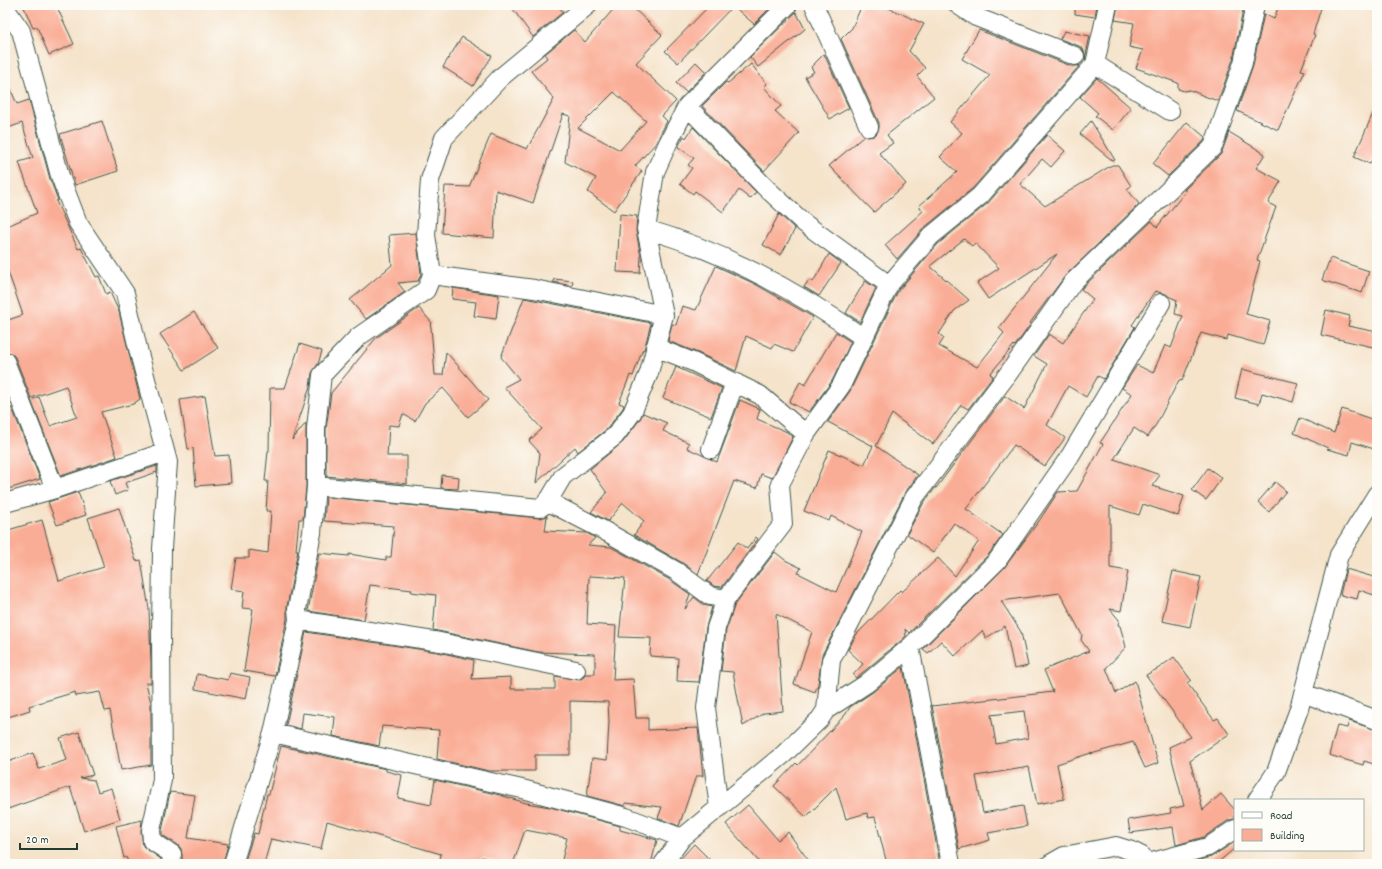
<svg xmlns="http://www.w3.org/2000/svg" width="1382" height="869" viewBox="0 0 1382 869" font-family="Dekko,sans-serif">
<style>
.building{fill:#faad96;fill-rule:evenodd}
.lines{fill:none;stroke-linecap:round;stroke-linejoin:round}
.minor-casing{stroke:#3f564a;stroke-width:20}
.minor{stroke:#fff;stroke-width:18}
</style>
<rect width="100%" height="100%" fill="#fdfcf7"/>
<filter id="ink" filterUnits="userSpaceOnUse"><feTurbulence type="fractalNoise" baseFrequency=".025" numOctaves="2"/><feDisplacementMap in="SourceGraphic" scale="8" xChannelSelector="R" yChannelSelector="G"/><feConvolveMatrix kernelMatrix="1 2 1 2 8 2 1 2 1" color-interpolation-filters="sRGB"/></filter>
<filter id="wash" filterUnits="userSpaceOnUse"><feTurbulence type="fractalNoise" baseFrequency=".012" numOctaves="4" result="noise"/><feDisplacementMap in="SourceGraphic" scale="16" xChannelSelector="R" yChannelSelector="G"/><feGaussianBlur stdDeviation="0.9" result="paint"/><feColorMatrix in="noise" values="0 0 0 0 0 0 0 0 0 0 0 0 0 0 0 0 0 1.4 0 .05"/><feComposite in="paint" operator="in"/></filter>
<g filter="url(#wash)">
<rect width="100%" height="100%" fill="#f5e3ca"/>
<g id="blocks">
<!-- building -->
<path class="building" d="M23 5H56L74 44 49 55 37 27 33 28Z
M510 5H558L563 12 533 37Z
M617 5H630L662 35 636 63 676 101 662 116 667 121 656 143 635 166 642 171 614 211 588 192 596 178 565 162 570 116 563 114 533 203 496 190 494 238 442 233 445 186 469 187 491 134 527 149 554 99 531 71 547 58 545 54 574 30 585 42ZM614 92 646 121 620 150 578 128Z
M710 5H773L754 24 733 6 678 63 665 51Z
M862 5H882L924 24 909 51 925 68 917 76 934 97 887 135 893 143 879 153 906 184 874 212 829 166 864 136 868 137 874 136 877 133 879 128V123L841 39 852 28Z
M1075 5H1097L1095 17 1075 14Z
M1118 5H1244L1233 60 1218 101 1204 96 1190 90 1184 91 1178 89V83L1136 68 1143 50 1129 47 1134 23 1115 20Z
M1279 5H1322L1313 34 1315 35 1301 70 1305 71 1278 130 1237 111 1253 65 1264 14 1274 19Z
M796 12 805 29 758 67 750 57Z
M979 30 1071 66H1076L1080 65 973 188 924 228 897 259 885 245 923 211 919 206 957 172 940 157 962 133 950 122 990 75 962 59Z
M1064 31 1090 36 1085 59V60V54L1083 49 1079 46 1060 39Z
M462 37 492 56 473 86 443 67Z
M824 54 849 108 830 119 805 77 814 72 811 67Z
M696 62 706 72 686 92 676 83Z
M751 64 767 84 764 87 781 106 775 111 799 133 764 171 702 106 726 82 728 83Z
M5 76 17 104 29 100 50 179 58 200 56 201 78 249 81 248 96 277 99 276 106 294 110 292 119 312 140 399 133 404 101 412 117 457 61 476 31 400 39 397 50 426 77 417 66 386 31 398 15 357 11 353 5 351V321L23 315 5 263V227L37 213 19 162 33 158 22 123 8 128 5 117Z
M1097 78 1131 108 1113 130 1095 116 1098 113 1080 97Z
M1377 104V149L1370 164 1354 157Z
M102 121 118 171 75 185 60 134Z
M1091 121 1115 160 1113 161 1080 134Z
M1187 122 1205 137 1204 141 1168 176 1153 164Z
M693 127 756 192 750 199 739 190 723 212 695 191 693 194 680 184 692 168 688 165 694 158 678 147 684 136 686 138Z
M1229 132 1265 154 1256 168 1281 181 1268 203 1276 207 1257 260 1260 261 1246 314 1270 321 1263 345 1228 335 1226 340 1201 333 1182 381 1179 380 1157 423 1148 437 1134 428 1114 459 1160 475 1152 486 1184 496 1178 516 1143 504 1139 515 1110 506V568L1128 571 1121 611 1110 609 1119 620 1118 625 1120 626 1126 647 1106 668 1116 693 1135 681 1158 763 1145 768 1133 742 1091 754V753L1057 764 1064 799 1037 804 1029 767 976 776 983 813 1023 806 1027 826 988 833 990 840 959 849 932 705V706L1053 692 1044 670 1089 651 1081 640 1082 635 1060 593 1001 601 1021 632 1028 666 1014 669 1005 626 986 638 982 631 955 656 941 641 928 653 923 649 1004 568 1039 521 1058 492 1077 491 1103 444 1100 443 1132 394 1122 388 1137 365 1153 373 1165 345 1171 348 1183 316 1175 314 1177 300 1170 297 1166 294 1155 291 1132 325 1135 327 1104 379 1098 376 1086 397 1068 386 1047 425 1065 438 1045 466 1014 445 966 509 1003 535 989 554 909 633 905 629 906 636 903 639 856 678 853 675 863 664 848 650 856 635 900 590 902 592 938 558 955 576 979 541 954 523 933 553 907 534 923 504 936 487V488L1005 396 1024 409 1047 364 1034 356 1049 334 1063 343 1093 299 1081 289 1152 221 1157 227 1186 191 1184 190 1221 154ZM1024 711 1028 738 996 744 991 715Z
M1047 135 1065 151 1051 167 1042 159 1020 184 1045 206 1112 165H1118L1131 186 1127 189 1139 204 1065 276 1030 323 1031 324 1015 346 1014 345 990 374 993 376 992 378 968 409 961 405 933 444 892 414 876 446 918 475 905 493 822 655 818 684 815 692 794 684 812 632 776 614 783 711 764 713 743 726 733 672 721 671 726 630 735 604 775 552 785 560 801 568 798 573 836 592 862 532 831 516 829 521 804 511 829 450 864 465 873 446 828 422 850 391 898 291 938 244 988 203ZM964 239 972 246 975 243 999 268 977 283 988 299 1057 254 999 328 1004 333 977 367 939 346 944 338 939 334 954 311 969 300 930 266Z
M620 214 637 216 636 231 641 257 640 273 617 272Z
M779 214 795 229 781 255 763 245Z
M416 233 421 274 418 281 398 283 405 292 366 319 350 300 392 265 389 235Z
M829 254 841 263 819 296 804 287 809 280 813 282Z
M1330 258 1369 271 1362 293 1322 280Z
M716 266 755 284 813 317 793 352 774 344 772 348 746 336 736 371 698 353 668 341 672 324 676 325 682 306 696 310Z
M554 279 573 281 572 286 553 282Z
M865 281 876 288 860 322 846 313Z
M453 288 499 295 496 319 474 316 476 302 452 299Z
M524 298 651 323 644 350 643 349 633 376 630 375 619 403 624 405 623 408 607 429 578 452 575 447 536 483 540 453 529 441 542 429 504 387 519 379 501 357Z
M419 308 432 323 430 325 431 327 435 375H443L446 352 488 400 468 417 443 388 425 403 415 421 403 414 399 426 389 425 387 456H407V484L326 476V429L331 393 376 338Z
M1326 310 1350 316 1348 326 1377 332V348L1321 335Z
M194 312 218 348 184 370 160 334Z
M836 332 851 342 832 381 809 412 789 402 800 382 805 385Z
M300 344 322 351 318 364 312 373 310 387 292 440 306 423V486L303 519H299L296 550H298L287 607V619L275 676 244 671 253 609 242 608 244 591 231 589 236 558H249V550L268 553 271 511H266L268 481H265L268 451H269L270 388H285Z
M676 367 722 388 711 417 663 398Z
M1242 369 1298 383 1293 402 1262 393 1259 404 1235 398Z
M205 396 215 456 229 455 231 483 196 486 193 448 188 449 180 400Z
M740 400 760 409 757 419 787 432 793 437 772 478 761 474 757 488 734 481 698 574 681 562 634 535 644 521 623 503 608 521 591 512 607 493 590 469 623 442 640 419 643 413 667 423 663 431 689 443 687 448 717 462Z
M12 408 40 479 5 490V410Z
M1342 409 1377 421V450L1352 442 1349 455 1327 449 1328 448 1294 433 1300 418 1334 433Z
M157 466V472L125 483 128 490 115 495 110 481Z
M1208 468 1222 478 1206 500 1192 490Z
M442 475 459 477 458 489 441 488Z
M1275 482 1286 491 1269 512 1258 502Z
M78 492 86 515 57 525 48 502Z
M326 497 539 518 547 516 545 531 587 533 595 538 588 545 611 547 670 580 690 594 685 609 694 597 704 605 712 607 706 627 699 682 677 681 678 658 650 656 651 638 619 637 625 578 589 576 587 624 616 626 613 680 633 679 636 718H648V730L698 728 703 776H696L679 826 658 818 662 807 625 803V806L587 796 592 758 607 760 609 721 608 702 570 701V755H535V771H489L437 759 439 730 382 726 379 746 333 736 335 717 303 713 301 729 286 725 306 632 438 652 474 660 472 679 511 677V689H555V676L579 680 584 677 585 674H595V654L538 652 433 630 436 595 411 592 412 590 370 585 364 620 308 611 319 553 349 556V554L386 560V557H391L394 526 324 521Z
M119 508 136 561 141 560 149 609 151 663V683H146L151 703V765L121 770 110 710 105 711 100 692 76 696 75 692 29 706 30 710 5 718V531L42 520 59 581 104 567 88 518Z
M756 537 758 539 722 587 714 586 707 581 738 542 747 549Z
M1346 569 1377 578V596L1359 590 1357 599 1340 595Z
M1173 571 1201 577 1190 627 1162 621Z
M1174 657 1191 680 1187 683 1214 720 1218 718 1229 734 1190 761 1203 810 1221 794 1235 810V819L1229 820 1204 837 1176 845 1173 827 1130 833 1128 820 1171 813 1170 809 1184 806 1169 747 1191 737 1146 675 1159 668Z
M903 667 940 864H887L875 817 868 818 867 813 846 819 836 787 806 817 774 786 796 763 798 765 845 715 850 707 873 692Z
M230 673 250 677 246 699 195 689 197 674 228 680Z
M1349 721 1377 730V765L1364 761 1363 765 1329 755 1337 726 1347 728Z
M79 732 93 775 80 778 94 780 98 792 111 788 120 819 84 831 70 787 5 810V763L33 753 39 769 67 760 60 738Z
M281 746 386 769V771L402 775 398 798 431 805 435 780 500 795 526 803 550 807 620 826V830L657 840 651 864H561L567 838 525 830 513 864H502L482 857 480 864H439L441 854 327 821 321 849 271 839 264 864H244L254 833 258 834 267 794H269Z
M170 792 195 795 188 838 228 844 223 864H182V855L181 849 178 845 162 835V831Z
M748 805 778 840 788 832 811 864H761L726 824Z
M142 820 141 831 143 846 161 859V864H129L126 857 124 858 116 826Z
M1235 842V848L1216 864H1185L1211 857Z
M694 844 714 864H676Z"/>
</g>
</g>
<g filter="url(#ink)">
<use href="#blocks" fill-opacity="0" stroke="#3f564a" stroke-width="1"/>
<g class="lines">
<!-- minor casing -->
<g class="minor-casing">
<path id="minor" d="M814 5 869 127
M958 5 976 17 1075 56
M5 8 21 31 60 176 78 223 125 293 139 353 168 462 162 549 161 634 162 780 151 830 152 841 172 854 171 864
M1095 64 1170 111
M687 106 765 187 804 223 889 285
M646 229C725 252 797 291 864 338
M432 275 534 289 664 315
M655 347 693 362 760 395 806 434
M5 361 55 489
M711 449 735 382
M316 486 540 508 547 503 563 476 615 436 632 413 649 373 664 315 646 229 655 172 668 143 687 106 788 5
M547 501 603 530 676 571 710 596 726 599
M5 503 55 489 165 452
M298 620 440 642 576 670
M910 647 951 864
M1303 693 1377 720
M826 710 831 660 914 498 1008 374 1073 282 1146 212 1213 147 1243 63 1255 5
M273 733 522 789 626 817 682 838
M1257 800 1276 772 1299 709 1339 555 1377 494
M719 808 706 708 716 628 726 599 783 524 780 484 806 434 841 386 889 285 931 236 980 196 1095 64 1108 5
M233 864 273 733 298 620 297 609 312 533 316 486V428L322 375 358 337 426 290 432 275 426 235 430 180 444 138 500 78 588 5
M663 864 682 838 784 754 820 719 826 710 866 684 910 647 997 561 1070 456 1161 303
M1050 864 1064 856 1116 846 1132 851 1142 856 1145 864
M1145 864 1208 847 1235 829"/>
</g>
<!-- minor -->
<use href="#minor" class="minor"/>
</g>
</g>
<!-- margin -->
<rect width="1382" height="869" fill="none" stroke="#fdfcf7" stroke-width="20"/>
<!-- legend -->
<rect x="1234" y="799" width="130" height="52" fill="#fdfcf7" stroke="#a4b0a9"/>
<rect x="1242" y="812" width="20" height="6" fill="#ffffff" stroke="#a4b0a9"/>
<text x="1270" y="819" font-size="12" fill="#1f3d34">Road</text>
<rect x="1242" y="829" width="20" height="12" fill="#faad96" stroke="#a4b0a9"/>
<text x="1270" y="839" font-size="12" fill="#1f3d34">Building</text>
<!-- scale -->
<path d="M20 843v6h57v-6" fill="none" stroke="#1f3d34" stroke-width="2"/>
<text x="26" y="843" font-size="12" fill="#1f3d34" stroke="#fdfcf7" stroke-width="3" paint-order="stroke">20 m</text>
</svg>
